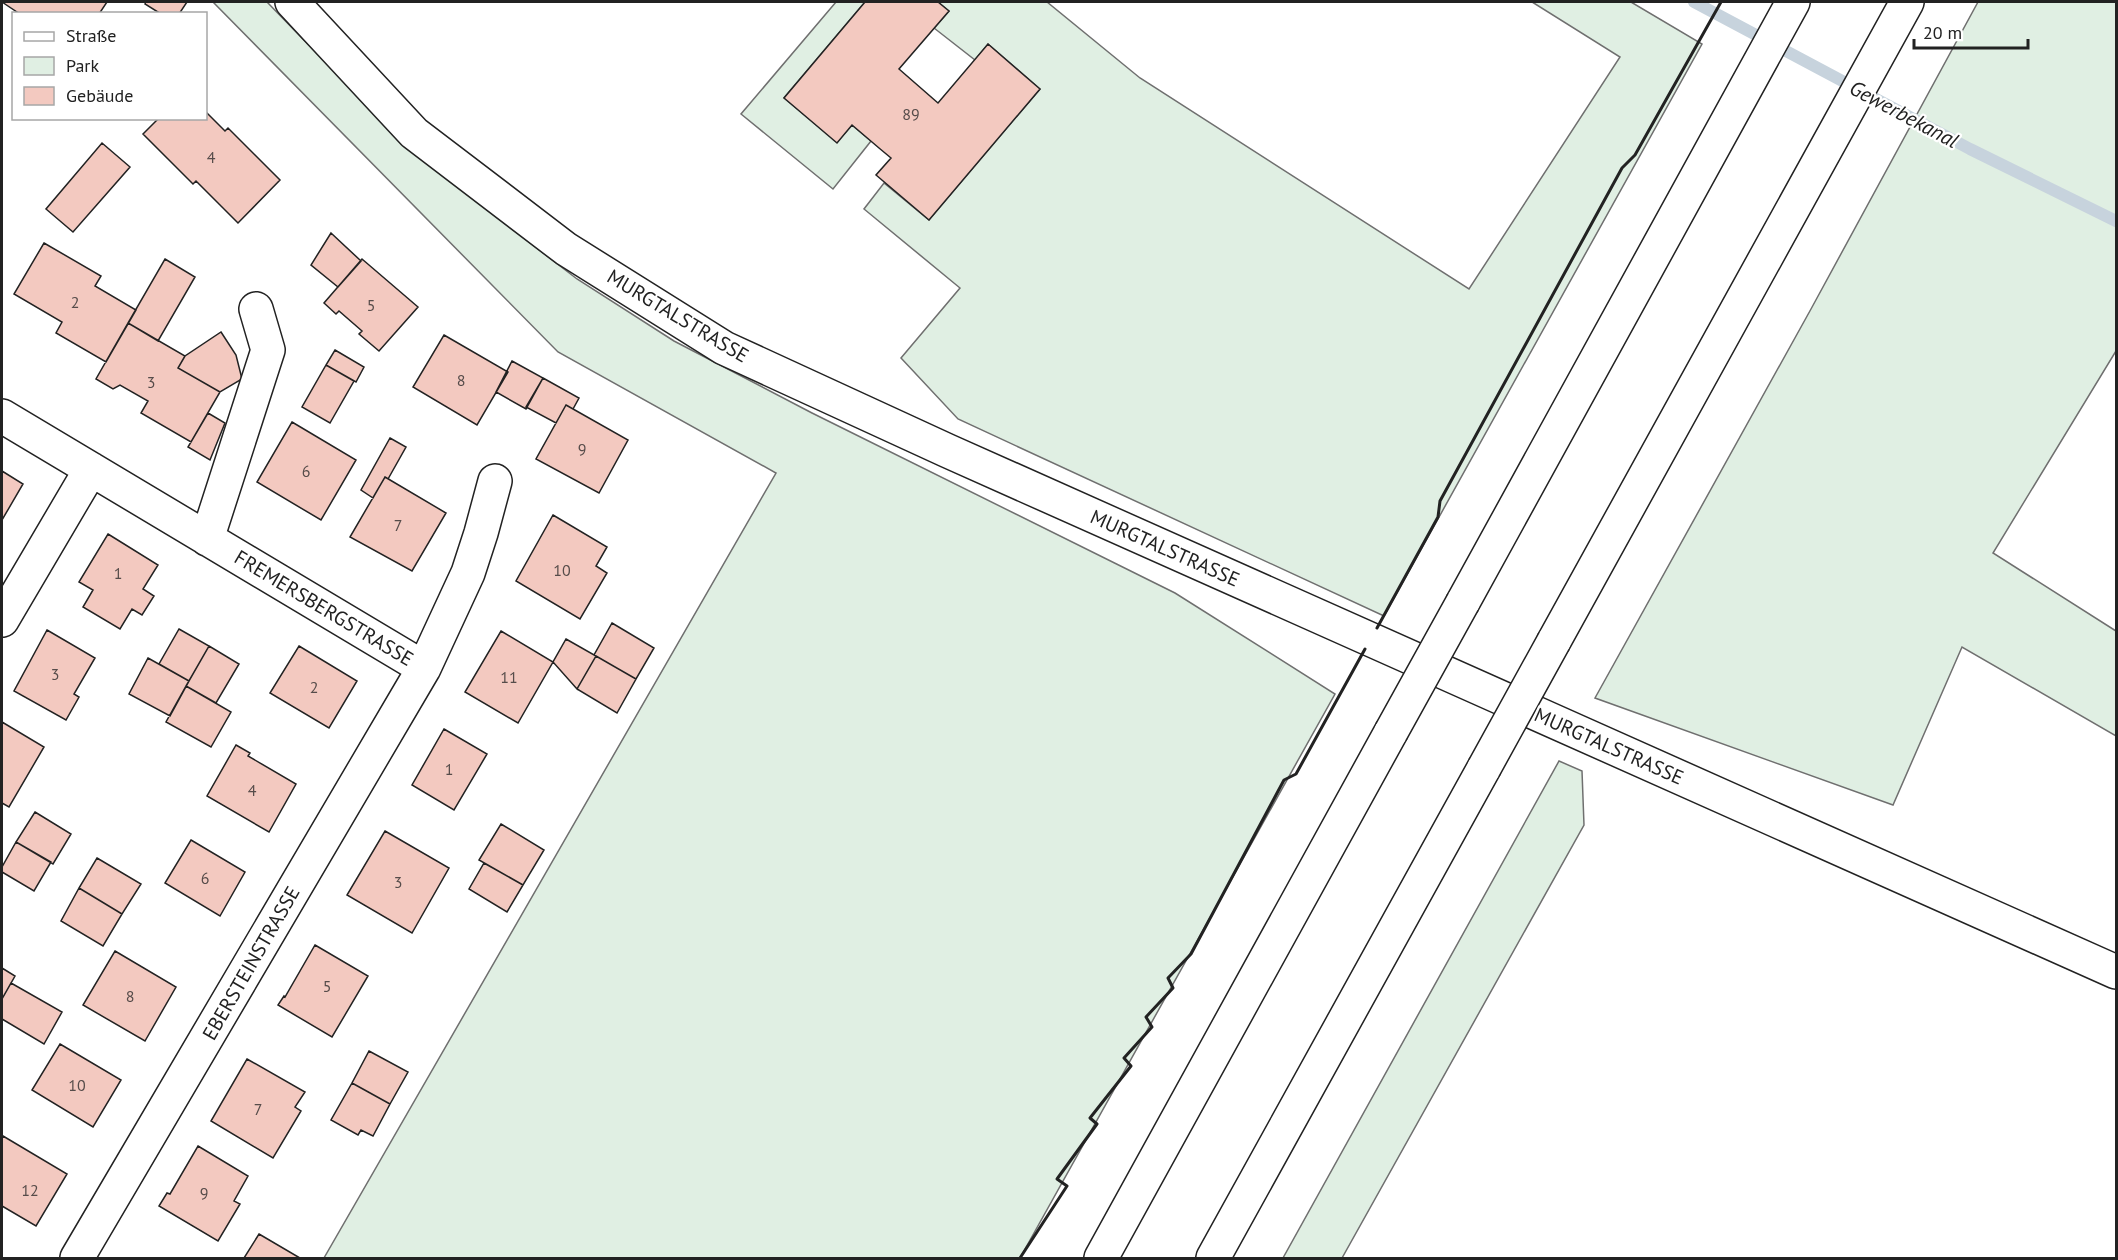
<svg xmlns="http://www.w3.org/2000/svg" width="2118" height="1260" viewBox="0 0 2118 1260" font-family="'PT Sans',sans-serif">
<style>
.green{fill:#e0efe3;stroke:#6f6f6f;stroke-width:1.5}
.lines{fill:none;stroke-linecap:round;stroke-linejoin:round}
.stream{stroke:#c7d3dd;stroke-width:12}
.building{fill:#f3c9c0;stroke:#222;stroke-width:1.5}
.minor-casing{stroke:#222;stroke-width:36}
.major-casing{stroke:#222;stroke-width:36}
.highway-casing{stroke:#222;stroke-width:36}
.minor{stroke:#fff;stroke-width:33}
.major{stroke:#fff;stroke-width:33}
.highway{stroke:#fff;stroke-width:33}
.highway-bridge-casing{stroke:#222;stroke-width:36;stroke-linecap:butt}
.highway-bridge{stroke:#fff;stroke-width:33}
.wall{stroke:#222;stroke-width:3}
.labels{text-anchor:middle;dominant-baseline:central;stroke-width:4.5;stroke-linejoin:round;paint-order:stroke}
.number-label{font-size:16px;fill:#564c4a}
.street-label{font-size:20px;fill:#222;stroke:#fff}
.water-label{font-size:21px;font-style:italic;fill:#222;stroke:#fff}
</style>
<rect width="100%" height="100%" fill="#fff"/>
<!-- green -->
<path class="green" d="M213 2H267L366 104 477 202 577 279 674 341 812 413 1175 593 1335 694 1020 1258H324L776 473 558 352Z
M836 2H865L784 98 837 142 852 125 871 141 833 189 741 114Z
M938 2H1047L1140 78 1469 289 1620 57 1532 2H1631L1702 44 1384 616 958 419 901 358 960 288 864 209 884 183 929 220 1040 89 988 44 975 60 934 28 949 11Z
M1978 2H2116V351L1993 553 2116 631V736L1962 647 1893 805 1595 698 1811 309Z
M1559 761 1582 771 1584 825 1342 1258H1283Z"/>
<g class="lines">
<!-- stream -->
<path class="stream" d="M1694 2 1970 149 2116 221"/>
</g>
<!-- building -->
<path class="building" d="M2 2H107L99 14H20Z
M146 2H187L179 14H161L145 4Z
M865 2H938L949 11 899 69 938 103 988 44 1040 89 929 220 876 175 891 158 879 148 852 125 837 143 784 98Z
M206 112 225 131 228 128 280 180 238 223 196 181 193 184 143 134 159 118H206Z
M102 143 130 167 73 232 46 209Z
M331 233 361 261 338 287 311 265Z
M44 243 101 276 95 286 136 310 106 362 56 333 62 322 14 294Z
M165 259 195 277 158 341 128 323Z
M362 259 418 307 379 351 359 334 362 331 339 311 336 314 324 303Z
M128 323 185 356 178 368 220 392 191 442 141 413 148 401 120 385 113 389 96 379Z
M221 332 236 355 242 379 220 392 178 368 185 356Z
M444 335 508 372 477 425 413 387Z
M335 350 364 367 356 382 326 365Z
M512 361 543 378 526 409 496 392Z
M326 365 354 381 330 423 302 407Z
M543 378 579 398 573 409 566 405 556 423 526 407Z
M566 405 628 440 599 493 536 459Z
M208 413 225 423 210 460 188 447Z
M292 422 356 460 321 520 257 482Z
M390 438 406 447 388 479 385 477 373 498 361 490Z
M2 471 23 484 2 520Z
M385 477 446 513 412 571 350 537Z
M553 515 607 547 596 566 607 573 580 619 516 581Z
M108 534 158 565 143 589 154 596 142 615 132 609 120 629 83 607 93 590 79 582Z
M612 623 654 648 636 679 594 655Z
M179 629 209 646 189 681 159 664Z
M47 630 95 658 74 694 79 697 66 720 14 691Z
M501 631 553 662 518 723 465 692Z
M566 639 596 656 577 689 553 662Z
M209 646 239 664 216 703 186 686Z
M299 646 357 681 329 728 270 693Z
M596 656 636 679 617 713 577 689Z
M148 658 189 681 170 716 129 694Z
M186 686 231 712 211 747 166 722Z
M2 722 44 747 9 807 2 803Z
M444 729 487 754 454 810 412 785Z
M236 745 250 753 248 756 296 784 269 832 207 796Z
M35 812 71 834 53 864 16 842Z
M501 824 544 850 523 885 479 860Z
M385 831 449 868 412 933 347 895Z
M191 840 245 872 220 916 165 883Z
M16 842 51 862 34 891 2 872V867Z
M97 858 141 884 122 914 79 888Z
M484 863 523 885 507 912 469 889Z
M79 888 122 914 103 946 61 921Z
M315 945 368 976 332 1037 278 1005 284 996 285 997Z
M115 951 176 987 145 1041 83 1005Z
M2 968 15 976 2 999Z
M11 983 62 1012 44 1044 2 1019V999Z
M60 1044 121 1080 93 1127 32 1090Z
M369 1051 408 1072 390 1104 352 1083Z
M247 1059 305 1092 295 1107 301 1111 273 1158 211 1121Z
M352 1083 390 1104 373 1136 361 1130 358 1135 331 1120Z
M3 1136 67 1174 36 1226 2 1206V1139Z
M198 1146 248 1176 234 1201 240 1204 218 1241 159 1206 167 1193 170 1194Z
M259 1234 300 1258H244Z"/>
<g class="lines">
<!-- minor casing -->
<g class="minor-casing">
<path id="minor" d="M2 416 424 668
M207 539 268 350 256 309
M2 620 91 469
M77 1258 424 668 468 573 481 533 495 481"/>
</g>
<!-- major casing -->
<g class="major-casing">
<path id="major" d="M292 2 414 133 566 249 724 348 948 451 2116 972"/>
</g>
<!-- highway casing -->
<g class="highway-casing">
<path id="highway" d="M1463 602 1793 2
M1554 641 1907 2
M1101 1258 1391 732
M1213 1258 1484 768"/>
</g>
<!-- minor -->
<use href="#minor" class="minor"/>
<!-- major -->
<use href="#major" class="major"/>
<!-- highway -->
<use href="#highway" class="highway"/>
<!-- highway-bridge casing -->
<g class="highway-bridge-casing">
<path id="highway-bridge" d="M1391 732 1463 602
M1484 768 1554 641"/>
</g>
<!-- highway-bridge -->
<use href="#highway-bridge" class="highway-bridge"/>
<!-- wall -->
<path class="wall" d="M1377 628 1438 517 1440 501 1622 168 1635 155 1721 2
M1020 1258 1067 1186 1057 1179 1097 1124 1090 1118 1131 1066 1124 1058 1152 1027 1146 1017 1173 988 1168 978 1191 954 1284 780 1296 774 1365 649"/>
</g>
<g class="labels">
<!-- number labels -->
<g class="number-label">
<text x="911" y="114">89</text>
<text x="211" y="157">4</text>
<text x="75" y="302">2</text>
<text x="371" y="305">5</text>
<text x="461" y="380">8</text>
<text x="151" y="382">3</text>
<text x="582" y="449">9</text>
<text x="306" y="471">6</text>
<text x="398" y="525">7</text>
<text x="562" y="570">10</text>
<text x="118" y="573">1</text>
<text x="55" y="674">3</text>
<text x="509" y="677">11</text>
<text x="314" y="687">2</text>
<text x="449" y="769">1</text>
<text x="252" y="790">4</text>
<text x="205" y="878">6</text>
<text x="398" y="882">3</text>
<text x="327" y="986">5</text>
<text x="130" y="996">8</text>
<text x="77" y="1085">10</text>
<text x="258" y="1109">7</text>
<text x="30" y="1190">12</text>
<text x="204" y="1193">9</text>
</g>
<!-- street labels -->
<g class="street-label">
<text transform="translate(678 316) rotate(31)">MURGTALSTRASSE</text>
<text transform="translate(1165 548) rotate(24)">MURGTALSTRASSE</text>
<text transform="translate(324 608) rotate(31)">FREMERSBERGSTRASSE</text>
<text transform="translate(1609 746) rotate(24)">MURGTALSTRASSE</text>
<text transform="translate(251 963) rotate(-60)">EBERSTEINSTRASSE</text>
</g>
<!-- water labels -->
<g class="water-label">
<text transform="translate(1904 114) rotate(28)">Gewerbekanal</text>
</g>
</g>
<!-- border -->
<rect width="2118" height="1260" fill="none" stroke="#222222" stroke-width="6"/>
<!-- legend -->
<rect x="12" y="12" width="195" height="108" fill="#ffffff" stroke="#a7a7a7" stroke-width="1.5"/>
<rect x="24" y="32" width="30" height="9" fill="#ffffff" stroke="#a7a7a7" stroke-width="1.5"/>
<text x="66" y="42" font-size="18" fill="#222222">Straße</text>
<rect x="24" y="57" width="30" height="18" fill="#e0efe3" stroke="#a7a7a7" stroke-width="1.5"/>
<text x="66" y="72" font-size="18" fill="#222222">Park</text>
<rect x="24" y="87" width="30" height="18" fill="#f3c9c0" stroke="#a7a7a7" stroke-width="1.5"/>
<text x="66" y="102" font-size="18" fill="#222222">Gebäude</text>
<!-- scale -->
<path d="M1914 39v9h114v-9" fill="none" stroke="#222222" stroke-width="3"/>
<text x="1923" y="39" font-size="18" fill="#222222" stroke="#ffffff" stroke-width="4.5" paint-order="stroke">20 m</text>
</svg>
